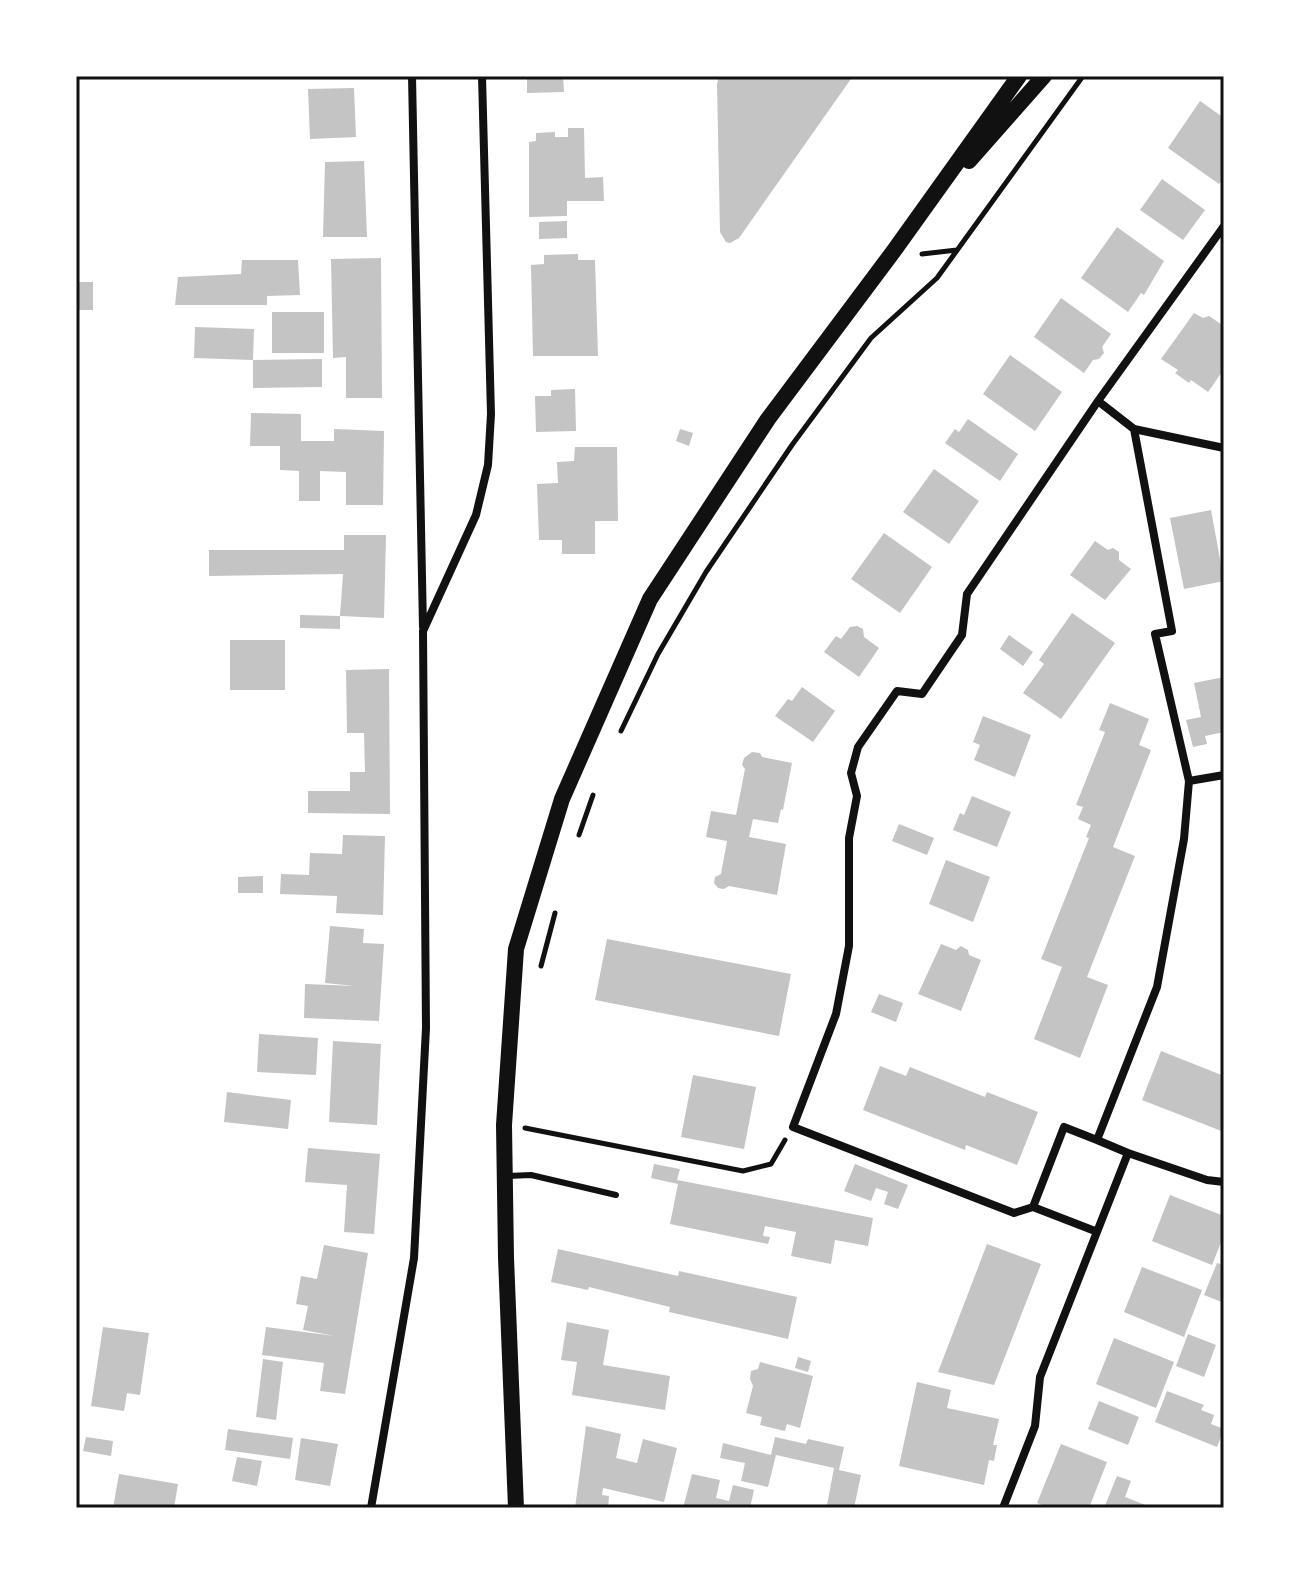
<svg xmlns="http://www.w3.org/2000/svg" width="1300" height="1584" viewBox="0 0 1300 1584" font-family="'Open Sans',sans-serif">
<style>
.building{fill:#c4c4c4}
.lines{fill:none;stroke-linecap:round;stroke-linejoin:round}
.path{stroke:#111;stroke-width:5}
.service{stroke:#111;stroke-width:6}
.minor{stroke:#111;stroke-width:8}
.secondary{stroke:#111;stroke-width:16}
.neatline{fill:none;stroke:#111;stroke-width:3}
</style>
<rect width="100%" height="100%" fill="#fff"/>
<!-- building -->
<path class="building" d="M527 76H563L564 92 527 93Z
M719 76H853L739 238 730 243 726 242 720 232 717 84Z
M354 88 356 137 310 139 308 89Z
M1200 101 1224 118V177L1219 184 1168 148Z
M568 128H584L585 178 603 177 604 201H567V216L529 217V142L536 141V133L555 132V137H568Z
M364 161 367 237H323L325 162Z
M1162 179 1205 210 1183 240 1140 210Z
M567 221V238L539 239V222Z
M1117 227 1164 261 1144 295 1141 293 1128 312 1081 278Z
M578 254V260H595L598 356H533L531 265 544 264V255Z
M381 258 382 398H346V357L333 358 331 259Z
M242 260H298L300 295 267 296V305H175L178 277 241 274Z
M76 282H93V310H76Z
M1061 298 1111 334 1102 347 1104 353 1099 359 1093 360 1084 373 1034 337Z
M272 312H324V353H272Z
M1194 313 1203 318 1209 316 1224 326V369L1208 392 1191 380 1189 383 1175 373 1178 370 1161 359Z
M195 327 254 329 253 360 194 358Z
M1010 355 1062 392 1035 431 983 394Z
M322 359V387L253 388V360Z
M575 389 576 431 536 432 535 396H551V390Z
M251 413 301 414V441H334V429L384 431 383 505H346V472L320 471V501H299V471L280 470V446H250Z
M968 419 1018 454 1000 481 945 443 955 429 959 432Z
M680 429 693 433 689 446 676 441Z
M575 447H617L618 521H595V554H562V540H539L537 484 558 483 557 462 574 461Z
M934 469 979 501 949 544 903 512Z
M1211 510 1224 581 1184 589 1170 518Z
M884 533 932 567 900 613 851 579Z
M344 535H386L384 618 340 616 343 574 209 576V550H344Z
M1095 541 1108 550 1113 548 1119 552V560L1131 569 1105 600 1070 575Z
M1072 613 1115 643 1061 719 1023 693 1044 664 1039 660Z
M300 615 340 616V629L300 628Z
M857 626 863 629 864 637 879 648 859 677 824 652 836 636 841 639 850 627Z
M1009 635 1033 652 1023 666 1000 649Z
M230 640H285V690H230Z
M389 669 390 814 308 813V791H350V772H365L364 733H347L346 670Z
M1224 677V732L1205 736 1207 744 1193 747 1186 720 1201 717 1194 683Z
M802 687 835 711 813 742 775 716 788 699 792 701Z
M1110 703 1149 719 1139 745 1151 750 1113 847 1135 856 1087 977 1108 985 1080 1058 1034 1039 1062 967 1041 959 1089 838 1086 837 1091 825 1078 819 1083 807 1076 805 1105 732 1099 730Z
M983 716 1031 735 1015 777 974 760 980 745 973 742Z
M752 752 760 753 762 757 792 763 783 810 781 809 778 823 753 819 749 837 786 844 777 895 729 886 724 889 718 888 714 883 715 877 721 874 727 841 706 837 711 811 736 815 745 769 742 765 744 758Z
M972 796 1011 812 997 847 953 830 960 813 964 815Z
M899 824 934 838 927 855 892 841Z
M343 835 385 836 383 915 336 913 337 896 280 894 281 874 309 875 310 853 342 854Z
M946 860 990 877 973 922 929 904Z
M263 876V893H238V877Z
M330 926 364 929 363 943 384 944 379 1021 304 1018 305 984 355 986 325 983Z
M607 939 791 974 779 1036 595 1000Z
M941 944 956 950 961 946 968 950 969 955 981 960 961 1011 918 994Z
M879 994 903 1003 896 1022 871 1012Z
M259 1034 318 1038 316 1075 257 1072Z
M333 1041 381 1044 377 1125 329 1122Z
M1161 1051 1224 1076V1132L1142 1100Z
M880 1066 906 1076 910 1067 985 1097 987 1092 1038 1112 1017 1165 966 1145 965 1150 863 1110Z
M693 1075 756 1087 744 1149 681 1137Z
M227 1092 291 1100 288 1129 224 1122Z
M308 1148 380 1154 374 1234 344 1232 347 1185 305 1182Z
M654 1164 680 1169 677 1180 873 1218 868 1246 835 1240 831 1264 791 1256 796 1232 765 1226 763 1236 770 1237 768 1244 670 1224 678 1184 651 1178Z
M855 1164 908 1185 898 1209 884 1204 888 1192 876 1188 871 1201 844 1191Z
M1170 1195 1224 1216V1235L1212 1265 1152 1241Z
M987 1244 1041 1264 994 1385 938 1372Z
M324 1245 368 1253 345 1394 320 1391 324 1363 262 1355 266 1327 335 1336 303 1330 308 1306 296 1304 301 1276 317 1279Z
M558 1249 678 1276 679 1271 797 1297 788 1339 669 1312 670 1307 589 1287 588 1290 551 1282Z
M1217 1263 1224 1265V1303L1204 1295Z
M1142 1267 1202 1290 1184 1337 1124 1312Z
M567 1322 609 1330 603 1365 670 1376 665 1410 572 1395 577 1362 561 1360Z
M103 1327 149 1333 140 1395 127 1393 124 1411 91 1406Z
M1188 1334 1216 1345 1204 1377 1176 1366Z
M1114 1338 1174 1362 1156 1408 1096 1384Z
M798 1357 811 1361 808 1372 795 1368Z
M263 1359 283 1362 276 1420 256 1417Z
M760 1362 813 1376 800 1428 787 1424 785 1431 760 1425 762 1417 746 1413 753 1386 750 1379 751 1371 758 1369Z
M917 1382 951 1390 947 1408 999 1419 993 1445H997L994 1461 989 1460 984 1485 899 1466Z
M1167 1391 1204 1405 1201 1410 1214 1415 1211 1424 1224 1429 1217 1447 1155 1422Z
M1099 1401 1139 1417 1128 1445 1088 1429Z
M586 1426 621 1434 616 1458 637 1463 643 1439 677 1448 664 1502 603 1488 602 1495 609 1496 608 1508H575Z
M228 1429 293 1438 290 1459 225 1450Z
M86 1437 113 1441 111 1456 83 1451Z
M775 1437 806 1444 808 1439 844 1447 839 1470 861 1475 854 1508 827 1505 834 1468 776 1455 768 1487 741 1481 745 1463 720 1458 723 1443 771 1455Z
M301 1438 338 1444 330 1486 295 1480Z
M1061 1444 1107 1462 1089 1508H1050L1037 1503Z
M237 1457 262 1461 257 1486 232 1481Z
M119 1474 178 1484 174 1508H113Z
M692 1474 720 1480 716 1498 729 1501 733 1485 754 1490 750 1508H683Z
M1117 1476 1131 1481 1125 1497 1153 1508H1104Z"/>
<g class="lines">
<!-- path -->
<path class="path" d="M922 254 957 250
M621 731 658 654 706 572 792 445 871 338 937 278 1083 76
M579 835 593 795
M541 966 555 913
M525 1128 743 1171 771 1164 785 1140"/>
<!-- service -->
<path class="service" d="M505 1176 531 1175 616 1195"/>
<!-- minor -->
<path class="minor" d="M412 76 423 627
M1098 401 1134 429 1224 448
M1134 429 1172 631 1155 634 1189 781
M1128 1153 1207 1180 1224 1182
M1033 1207 1064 1127 1097 1140
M1095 1231 1033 1207 1014 1213 793 1127 836 1014 849 946V838L857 796 851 773 858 747 897 691 922 694 962 635 967 594 1098 401 1224 226
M371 1508 414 1258 426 1028 423 631 476 515 488 465 491 414 482 76
M1003 1508 1035 1426 1040 1377 1128 1153 1097 1140 1157 987 1184 839 1189 781 1224 775"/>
<!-- secondary -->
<path class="secondary" d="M969 161 1044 76
M516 1508 506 1258 504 1125 516 949 562 799 650 599 768 419 893 252 1019 76"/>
</g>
<!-- border -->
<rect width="1300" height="1584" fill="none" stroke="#ffffff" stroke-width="156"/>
<rect x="78" y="78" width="1144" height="1428" class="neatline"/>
</svg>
